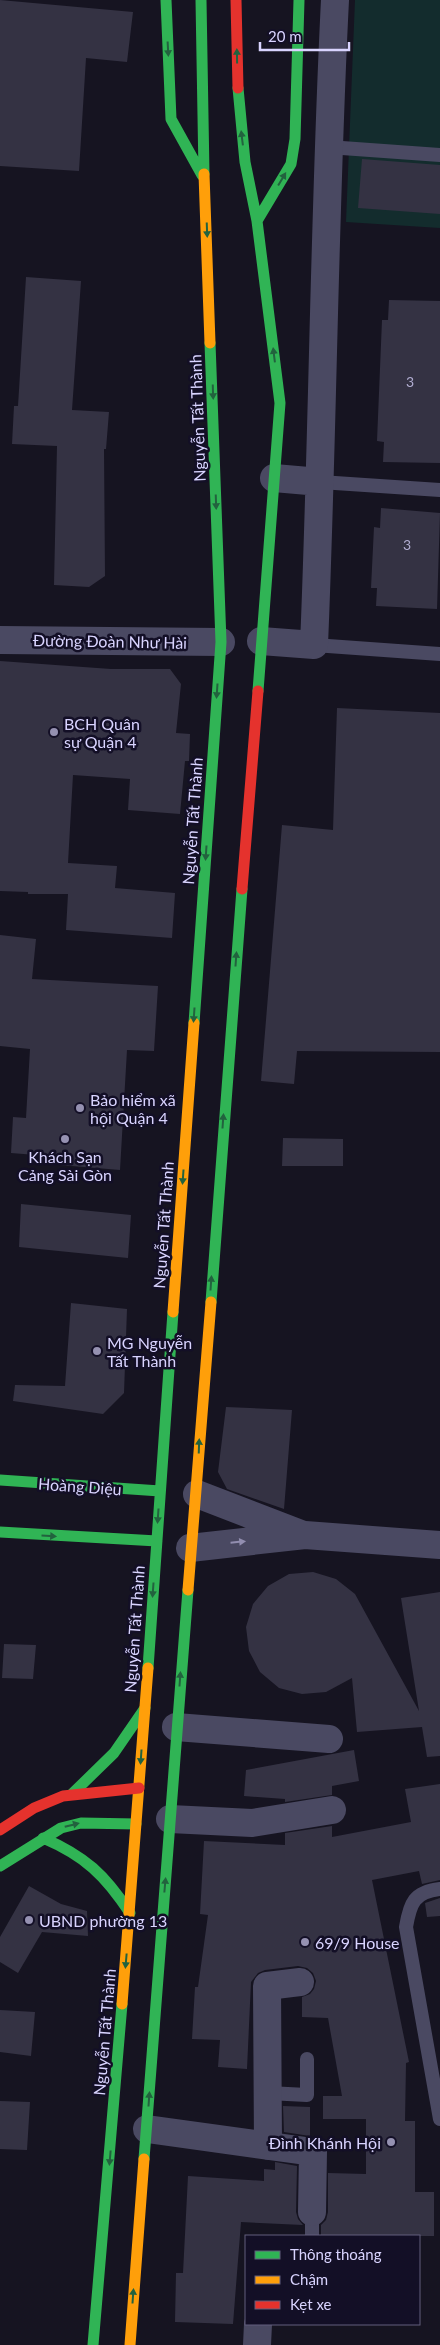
<svg xmlns="http://www.w3.org/2000/svg" width="440" height="2345" viewBox="0 0 440 2345" font-family="Lato,sans-serif">
<style>
.green{fill:#132c2d}
.building{fill:#343243}
.lines{fill:none;stroke-linecap:round;stroke-linejoin:round}
.lane{stroke:#4a4962;stroke-width:14}
.street{stroke:#4a4962;stroke-width:28}
.fast{stroke:#30b455;stroke-width:11}
.slow{stroke:#ff9f0a;stroke-width:11}
.jam{stroke:#e5322d;stroke-width:11}
.oneway{fill:#22623e}
.oneway2{fill:#928eb0}
.poi-dot{fill:#9591b1;stroke:#130f26;stroke-width:2}
.labels{text-anchor:middle;dominant-baseline:central;stroke-width:5;stroke-linejoin:round;paint-order:stroke}
.number-label{font-size:14px;fill:#b0acd0}
.street-label{font-size:16px;fill:#d9d4ff;stroke:#130f26}
.poi-label{font-size:16px;fill:#d9d4ff;stroke:#130f26;text-anchor:start}
</style>
<rect width="100%" height="100%" fill="#161421"/>
<!-- green -->
<path class="green" d="M355 0H440V228L346 222Z"/>
<!-- building -->
<path class="building" d="M0 0 133 12 127 62 86 58 79 171 0 166Z
M362 159 440 165V214L358 208Z
M26 277 81 281 72 410 109 412 106 449H104L105 576 89 587 54 585 57 446 12 444 14 406H18Z
M389 300 440 301V463L383 462 384 442 377 441 382 320H388Z
M381 508 440 513 437 609 376 606 377 588H371L374 527 380 528Z
M0 661 111 669H170L181 684 176 733 190 734 189 761H185L180 814 128 810 130 779 73 775 68 863 117 866 115 888 175 893 172 938 66 930 68 894H28V892L0 891Z
M337 708 440 713V1052L297 1051 294 1084 261 1081 282 825 333 830Z
M0 935 36 939 32 979 158 986 154 1051 127 1050 120 1170 60 1165 61 1157 11 1153 13 1117 26 1118 30 1049 0 1046Z
M283 1138 343 1139V1166H282Z
M21 1204 131 1215 128 1258 19 1247Z
M71 1303 127 1309 124 1393 103 1414 13 1401 15 1385 65 1386Z
M226 1407 292 1410 284 1509 227 1489 218 1472Z
M313 1572 336 1579 355 1594 419 1711 401 1598 440 1592V1756L427 1757 422 1727 357 1732 352 1678 326 1692 302 1694 279 1688 260 1672 249 1651 246 1627 253 1604 268 1586 289 1574Z
M4 1644 36 1645 33 1679 2 1678Z
M354 1750 359 1781 332 1786V1795L285 1802V1799L244 1796 246 1770Z
M440 1784V1880L422 1884 419 1871 372 1880 409 2062 406 2063 405 2121H415V2192H434V2236H321V2225L326 2220 328 2212V2173L366 2174V2119H323V2096H342L328 2018 302 2017V1997L310 1994 314 1989 316 1981 313 1973 307 1968 298 1966 265 1970 258 1973 251 1982 247 2069 218 2067 220 2040 192 2039 195 1987H198L208 1915 200 1914 204 1841 285 1845V1833L332 1826V1837L411 1822 405 1789Z
M29 1886 61 1904 87 1911 88 1936 42 1932 18 1973 0 1962V1937Z
M440 1898V1916L427 1917 425 1903Z
M0 2010 35 2012 31 2056 0 2052Z
M0 2101 30 2102 27 2150 0 2149Z
M283 2106 310 2107V2136L284 2132Z
M275 2162 297 2166 296 2212 298 2219 303 2225 241 2222 233 2324 175 2322 176 2273H183L188 2176 264 2181V2169L275 2170Z"/>
<g class="lines">
<!-- lane -->
<path class="lane" d="M328 147 440 155
M320 482 440 490
M314 645 440 654
M440 1889C414 1892 410 1903 406 1927L440 2119
M268 2093 307 2095V2059
M312 2236V2212"/>
<!-- street -->
<path class="street" d="M274 478 320 482
M0 640 221 642
M261 641 314 645C323 430 324 215 335 0
M197 1494 301 1534
M190 1548 305 1535 440 1545
M176 1727 329 1739
M170 1819 252 1823 332 1810
M147 2129 313 2152 312 2212
M268 2146 267 1986 300 1982
M257 2345 258 2324"/>
<!-- fast -->
<path class="fast" d="M166 0 171 119 202 175
M201 0 204 174
M238 88 245 162 257 221 280 403 258 691
M257 221 291 164 295 139 299 0
M194 1023 221 642 210 343
M211 1302 242 889
M0 1480 160 1491
M0 1532 157 1541
M148 1668 173 1312
M72 1794 114 1753 145 1708
M43 1838C85 1856 105 1875 130 1913
M0 1866 61 1828 81 1823 136 1824
M144 2159 188 1590
M93 2345 122 2004"/>
<!-- slow -->
<path class="slow" d="M204 174 210 343
M173 1312 194 1023
M188 1590 211 1302
M122 2004 148 1668
M130 2345 144 2159"/>
<!-- jam -->
<path class="jam" d="M236 0 238 88
M242 889 258 691
M0 1830 34 1808 63 1796 139 1788"/>
</g>
<!-- one-way arrows -->
<defs><path id="oneway-solid" d="M-6-.8H1V-3.2L6.5 0L1 3.2V.8H-6Z" transform="scale(1.25)"/></defs>
<g class="oneway">
<use href="#oneway-solid" transform="translate(168 49) rotate(87)"/>
<use href="#oneway-solid" transform="translate(237 56) rotate(-91)"/>
<use href="#oneway-solid" transform="translate(242 138) rotate(-97)"/>
<use href="#oneway-solid" transform="translate(282 179) rotate(-59)"/>
<use href="#oneway-solid" transform="translate(207 230) rotate(88)"/>
<use href="#oneway-solid" transform="translate(274 355) rotate(-97)"/>
<use href="#oneway-solid" transform="translate(213 392) rotate(88)"/>
<use href="#oneway-solid" transform="translate(216 502) rotate(88)"/>
<use href="#oneway-solid" transform="translate(217 691) rotate(94)"/>
<use href="#oneway-solid" transform="translate(206 853) rotate(94)"/>
<use href="#oneway-solid" transform="translate(236 959) rotate(-86)"/>
<use href="#oneway-solid" transform="translate(194 1015) rotate(94)"/>
<use href="#oneway-solid" transform="translate(223 1121) rotate(-86)"/>
<use href="#oneway-solid" transform="translate(183 1177) rotate(94)"/>
<use href="#oneway-solid" transform="translate(211 1283) rotate(-86)"/>
<use href="#oneway-solid" transform="translate(199 1446) rotate(-88)"/>
<use href="#oneway-solid" transform="translate(158 1516) rotate(94)"/>
<use href="#oneway-solid" transform="translate(49 1536) rotate(4)"/>
<use href="#oneway-solid" transform="translate(153 1590) rotate(94)"/>
<use href="#oneway-solid" transform="translate(180 1679) rotate(-86)"/>
<use href="#oneway-solid" transform="translate(141 1757) rotate(94)"/>
<use href="#oneway-solid" transform="translate(72 1825) rotate(-14)"/>
<use href="#oneway-solid" transform="translate(165 1885) rotate(-85)"/>
<use href="#oneway-solid" transform="translate(126 1961) rotate(95)"/>
<use href="#oneway-solid" transform="translate(149 2099) rotate(-86)"/>
<use href="#oneway-solid" transform="translate(110 2158) rotate(95)"/>
<use href="#oneway-solid" transform="translate(133 2296) rotate(-86)"/>
</g>
<use class="oneway2" href="#oneway-solid" transform="translate(238 1542) rotate(-6)"/>
<!-- markers -->
<g class="poi-dot">
<circle cx="54" cy="732" r="5"/>
<circle cx="80" cy="1108" r="5"/>
<circle cx="65" cy="1139" r="5"/>
<circle cx="97" cy="1351" r="5"/>
<circle cx="29" cy="1920" r="5"/>
<circle cx="305" cy="1942" r="5"/>
<circle cx="391" cy="2142" r="5"/>
</g>
<g class="labels">
<!-- number labels -->
<g class="number-label">
<text x="410" y="381">3</text>
<text x="407" y="544">3</text>
</g>
<!-- street labels -->
<g class="street-label">
<text transform="translate(197 418) rotate(-92)">Nguyễn Tất Thành</text>
<text transform="translate(110 641) rotate(1)">Đường Đoàn Như Hài</text>
<text transform="translate(192 821) rotate(-86)">Nguyễn Tất Thành</text>
<text transform="translate(163 1225) rotate(-86)">Nguyễn Tất Thành</text>
<text transform="translate(80 1486) rotate(4)">Hoàng Diệu</text>
<text transform="translate(134 1629) rotate(-86)">Nguyễn Tất Thành</text>
<text transform="translate(104 2032) rotate(-85)">Nguyễn Tất Thành</text>
</g>
<!-- poi labels -->
<g class="poi-label">
<text x="64" y="723">BCH Quân<tspan x="64" dy="18">sự Quận 4</tspan></text>
<text x="90" y="1099">Bảo hiểm xã<tspan x="90" dy="18">hội Quận 4</tspan></text>
<text x="65" y="1156" text-anchor="middle">Khách Sạn<tspan x="65" dy="18">Cảng Sài Gòn</tspan></text>
<text x="107" y="1342">MG Nguyễn<tspan x="107" dy="18">Tất Thành</tspan></text>
<text x="39" y="1920">UBND phường 13</text>
<text x="315" y="1942">69/9 House</text>
<text x="381" y="2142" text-anchor="end">Đình Khánh Hội</text>
</g>
</g>
<!-- legend -->
<rect x="245" y="2235" width="175" height="90" fill="#130f26" stroke="#625e7d"/>
<rect x="255" y="2251" width="25" height="8" fill="#30b455" stroke="#625e7d"/>
<text x="290" y="2260" font-size="15" fill="#d9d4ff">Thông thoáng</text>
<rect x="255" y="2276" width="25" height="8" fill="#ff9f0a" stroke="#625e7d"/>
<text x="290" y="2285" font-size="15" fill="#d9d4ff">Chậm</text>
<rect x="255" y="2301" width="25" height="8" fill="#e5322d" stroke="#625e7d"/>
<text x="290" y="2310" font-size="15" fill="#d9d4ff">Kẹt xe</text>
<!-- scale -->
<path d="M260 42v8h89v-8" fill="none" stroke="#d9d4ff" stroke-width="2.5"/>
<text x="268" y="42" font-size="15" fill="#d9d4ff" stroke="#130f26" stroke-width="4" paint-order="stroke">20 m</text>
</svg>
